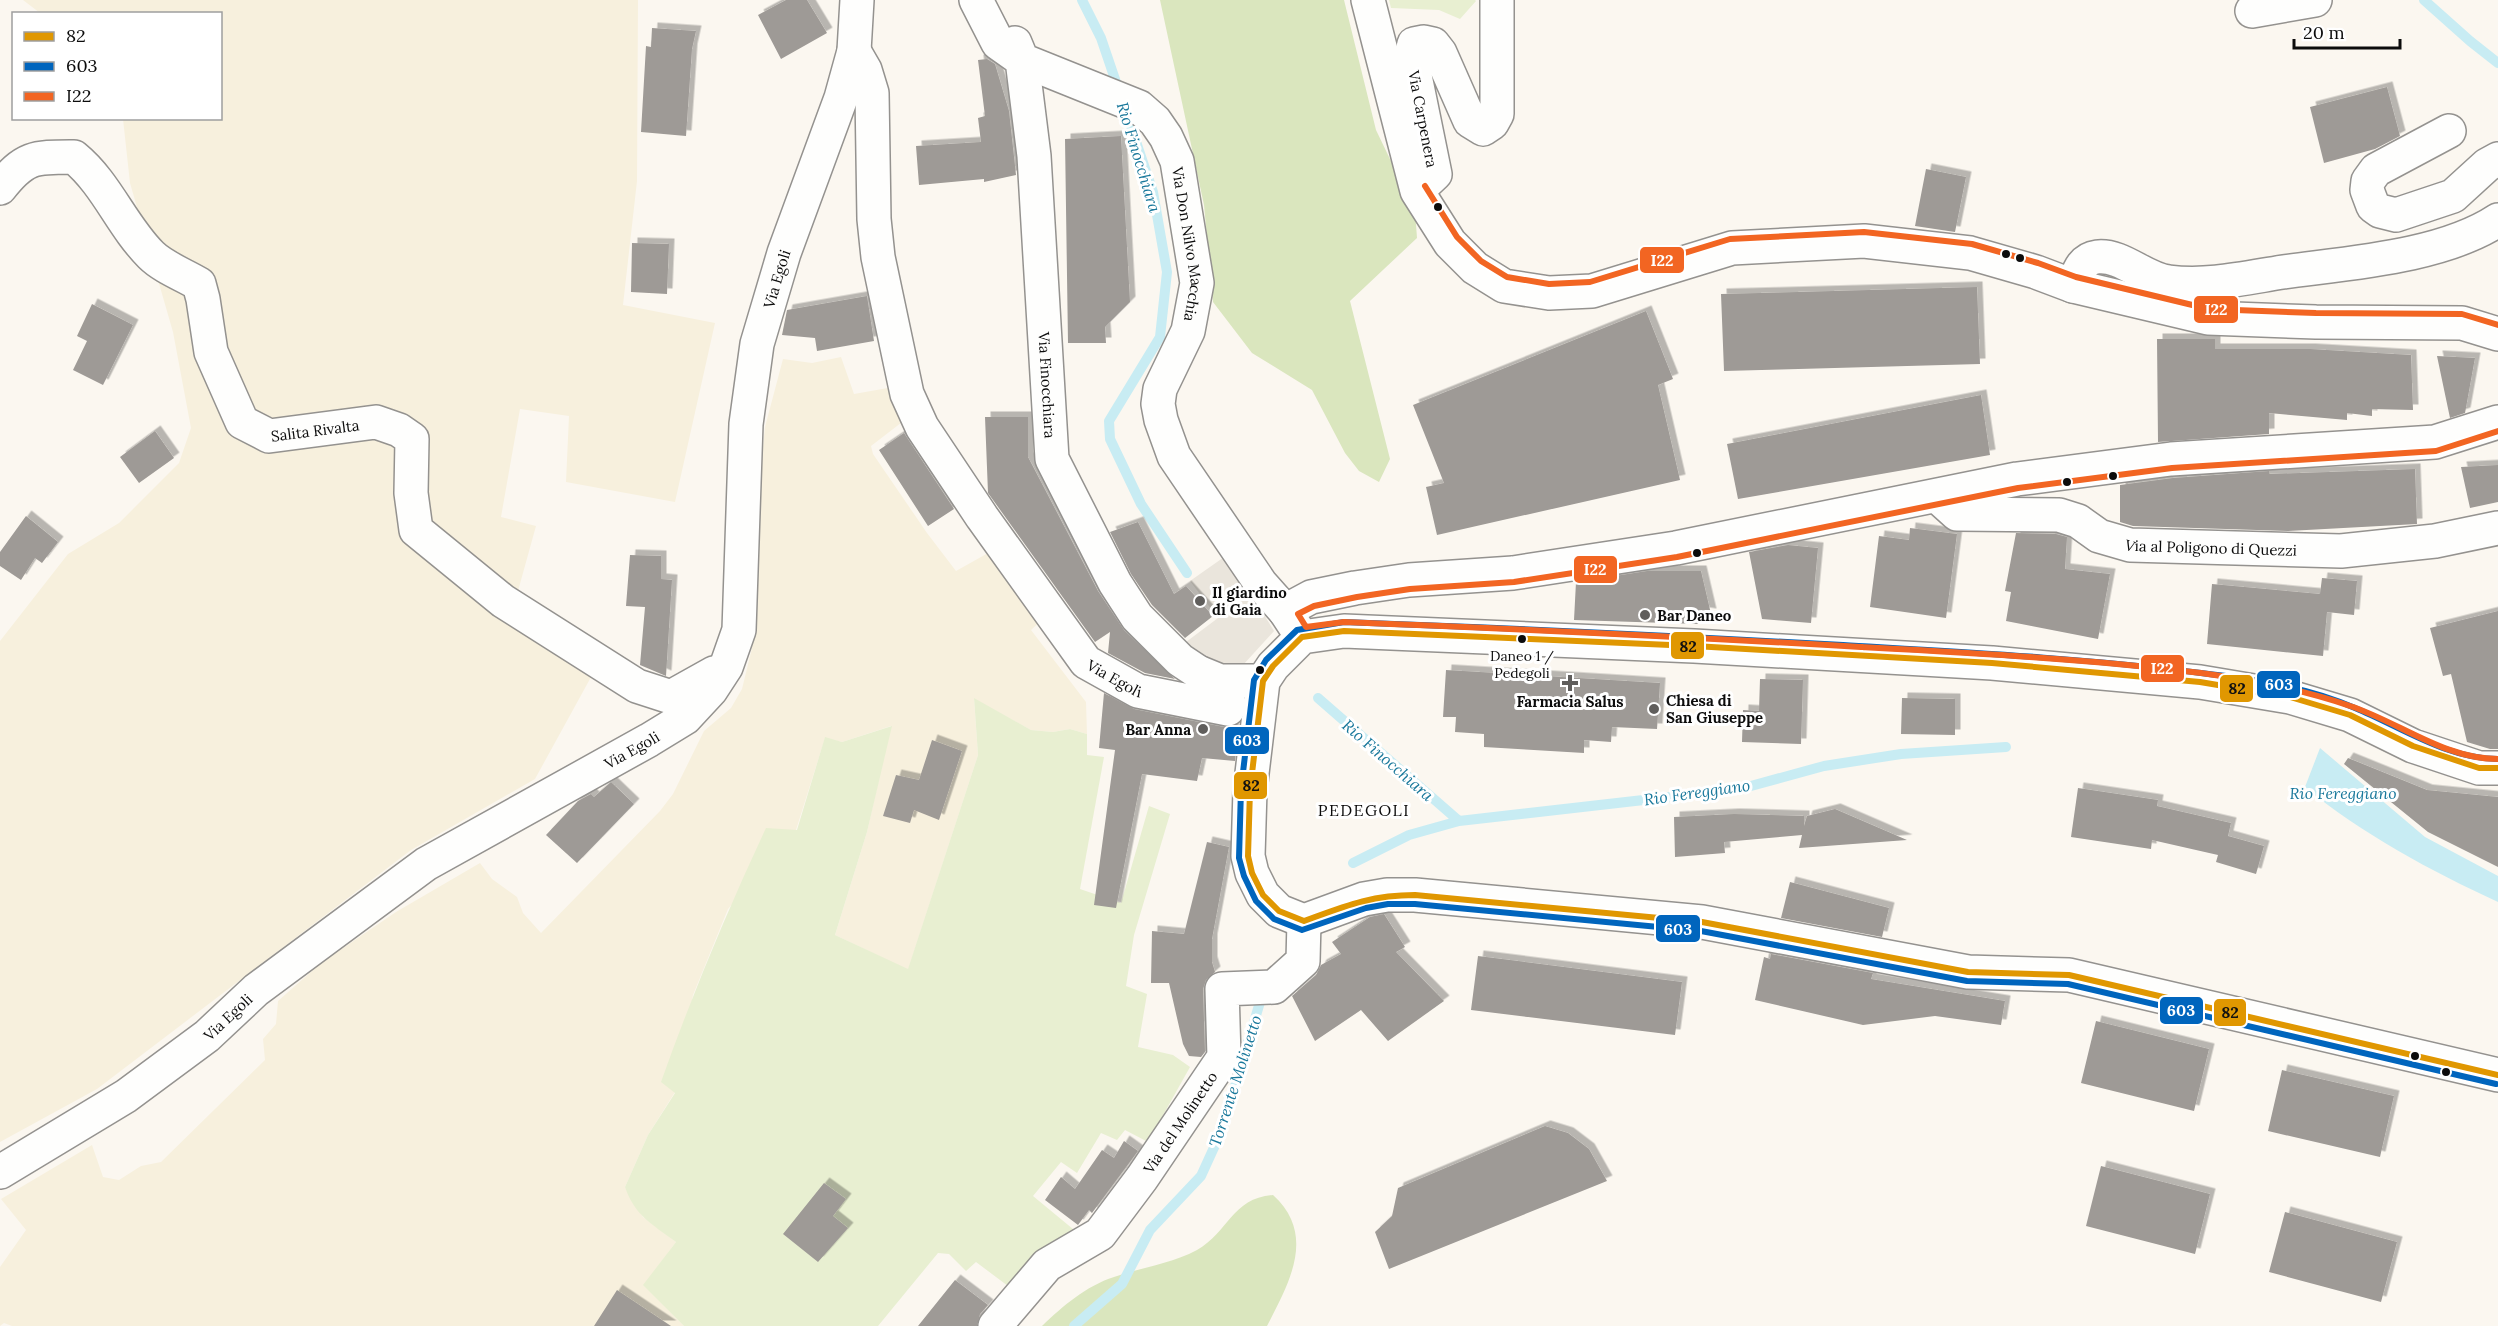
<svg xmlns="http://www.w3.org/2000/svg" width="2498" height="1326" viewBox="0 0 2498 1326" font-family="Lora,serif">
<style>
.farmland{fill:#f7f0dd}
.green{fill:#e8efd1}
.forest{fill:#dae6be}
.plaza{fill:#eae5dc}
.water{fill:#c8ecf3}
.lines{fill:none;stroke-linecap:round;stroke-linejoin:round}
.stream{stroke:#c8ecf3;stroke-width:10}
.building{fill:#9e9a96;filter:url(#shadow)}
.minor-casing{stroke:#94928f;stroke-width:36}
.minor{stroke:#fefefd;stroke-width:33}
.bus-1-casing{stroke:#fff;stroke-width:10}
.bus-2-casing{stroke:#fff;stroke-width:10}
.bus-3-casing{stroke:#fff;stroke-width:10}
.bus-1{stroke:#e09701;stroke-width:6}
.bus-2{stroke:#0065bd;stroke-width:6}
.bus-3{stroke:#f26522;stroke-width:6}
.bus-dot{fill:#0c0c0c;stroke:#fff;stroke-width:2}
.poi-dot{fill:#605e5c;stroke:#fff;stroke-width:2}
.labels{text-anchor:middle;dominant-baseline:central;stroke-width:6;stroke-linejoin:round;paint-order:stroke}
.bus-label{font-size:14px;fill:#0c0c0c;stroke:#fff}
.street-label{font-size:15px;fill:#0c0c0c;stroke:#fff}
.poi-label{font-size:15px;font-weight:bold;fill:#0c0c0c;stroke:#fff;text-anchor:start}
.water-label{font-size:16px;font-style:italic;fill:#19789b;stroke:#fff}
.neighbourhood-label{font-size:16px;letter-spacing:1.5px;fill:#0c0c0c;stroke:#fff}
.line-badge{stroke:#fff;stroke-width:2}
.badge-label{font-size:16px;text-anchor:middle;font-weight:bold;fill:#fff}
.pale-badge-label{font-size:16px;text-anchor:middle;font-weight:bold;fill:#111}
</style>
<defs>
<filter id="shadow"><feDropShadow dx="5.5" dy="-5.5" stdDeviation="0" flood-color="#0004"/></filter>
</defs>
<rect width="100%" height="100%" fill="#fbf7f0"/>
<!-- farmland -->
<path class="farmland" d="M23 0H638L637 181 623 305 715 323 675 502 566 482 569 416 520 409 501 517 536 526 513 609 596 668 535 779 411 850 97 1089 0 1142V641L68 554 119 523 179 463 191 428 173 332 130 183 123 119 220 118V14L40 13Z
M841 357 854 394 899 386 910 416 871 446 873 454 927 533 956 571 997 548 1046 616 1031 630 1086 702 1087 734 1070 729 1053 732 1031 730 974 699 978 755 908 970 835 935 867 832 891 726 842 742 825 738 796 830 728 909 693 995 675 1092 648 1135 625 1187 643 1217 676 1242 644 1285 684 1326H12L4 1323 0 1326V1267L26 1230 1 1199 92 1145 103 1177 119 1180 141 1166 161 1162 265 1060 263 1039 276 1024 278 1001 321 963 396 912 480 863 492 879 517 897 523 913 541 933 660 811 673 794 704 731 731 708 742 689 752 648 755 524 765 427 783 359 812 363Z"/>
<!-- green -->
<path class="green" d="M1389 0H1475L1476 1 1460 19 1439 10 1391 8Z
M974 698 1031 730 1053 732 1070 729 1087 734V755L1104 757 1080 889 1121 903 1149 806 1170 814 1134 935 1126 986 1147 994 1138 1047 1173 1055 1190 1067 1148 1142 1125 1130 1117 1140 1101 1133 1077 1173 1061 1162 1033 1196 1079 1234 1008 1286 976 1262 966 1271 949 1254 938 1253 878 1326H684L643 1285 676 1242C652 1224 635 1216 625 1187L648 1135 675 1093 661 1082C692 995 727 911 766 828L797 830 825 737 842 742 892 726 867 832 835 935 908 969 978 755Z"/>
<!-- forest -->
<path class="forest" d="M1160 0H1344L1376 130 1415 211 1417 238 1350 301 1390 459 1379 482 1359 471 1345 453 1312 390 1252 353 1213 302 1204 205Z
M1273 1195C1317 1235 1289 1283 1267 1326H1042C1063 1306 1086 1286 1114 1277 1142 1267 1171 1264 1197 1250 1229 1232 1232 1198 1273 1195Z"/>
<!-- plaza -->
<path class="plaza" d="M1227 555 1274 631 1243 665 1219 664 1182 645 1218 618 1190 581Z"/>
<!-- water -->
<path class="water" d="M2320 748 2425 837 2498 876V902C2431 871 2362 834 2305 787Z"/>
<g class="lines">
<!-- stream -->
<path class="stream" d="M1082 0 1101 38 1119 91
M2424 0 2470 41 2498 63
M1125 109 1153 192 1167 272 1160 337 1109 421 1110 439 1141 504 1187 573
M1318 698 1459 821
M1353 863 1409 835 1459 821 1740 789 1824 766 1901 754 2006 747
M1074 1326 1122 1284 1150 1230 1201 1176 1222 1130 1260 1002"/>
</g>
<!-- building -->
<path class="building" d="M786 0H807L827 33 781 59 758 15Z
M652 28 696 31 692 49 686 136 641 132 646 46 651 47Z
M987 59 995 64 1009 111 1016 175 984 182V179L919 185 916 146 981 142 978 118 985 116 978 60Z
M2387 87 2400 136 2375 149 2324 163 2310 107Z
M1121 136 1130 302 1105 327 1106 343H1068L1065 139Z
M1926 169 1966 177 1955 232 1915 226Z
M632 243 669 244 667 294 631 292Z
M1977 287 1980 364 1724 371 1721 294Z
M867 296 874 341 817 351 815 338 782 335 787 310Z
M92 304 133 325 103 385 73 370 87 341 77 336Z
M1646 311 1673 379 1658 385 1680 480 1437 535 1426 487 1444 483 1413 405Z
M2157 339H2215V349H2310L2411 355 2413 410 2372 409V416L2347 413V420L2269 413V434L2158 442Z
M2437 356 2475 358 2465 413 2450 418Z
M1981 395 1990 455 1738 499 1727 444Z
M985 417H1028V457L1098 591 1124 630 1175 679 1145 673 1108 653 1110 632 1095 642 988 493Z
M155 431 174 458 139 483 120 457Z
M904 433 954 509 928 526 879 450Z
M2498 465V502L2470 508 2461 467Z
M2415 469 2417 524 2288 531 2133 526 2120 522V485L2173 478 2269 471V474Z
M26 516 58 542 42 563 35 558 21 580 0 566V552Z
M1138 522 1174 594 1186 586 1213 616 1185 638 1152 605 1131 574 1110 532Z
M1910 528 1957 534 1946 618 1870 607 1879 536 1909 540Z
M2016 533 2056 534 2067 537 2065 569 2110 574 2098 639 2006 621 2011 592 2005 591Z
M1788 545 1818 548 1811 623 1762 619 1749 552Z
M630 555 661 556V579L672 580 666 676 640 665 645 607 626 606Z
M1647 571H1701L1711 614 1699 612 1698 624 1574 620 1576 582Z
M2322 578 2357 581 2354 615 2327 612 2323 656 2207 644 2212 584 2320 594Z
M2498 611V749H2490L2467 742 2451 674 2443 676 2430 628Z
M1446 670 1660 683 1657 729 1612 727 1611 742 1584 740V753L1484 747V734L1455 732 1456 717H1443Z
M1760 679 1803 680 1801 744 1742 742 1743 710 1759 711Z
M1104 693 1134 709 1224 727H1233L1236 753 1235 761 1202 758 1197 781 1142 774 1116 908 1094 905 1115 750 1099 748Z
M1902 698 1955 699V735L1901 734Z
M932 740 962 751 939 820 914 810 910 823 883 816 896 775 919 780Z
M2348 758 2427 790 2498 797V867L2428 832 2344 764Z
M611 782 634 804 577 863 546 835 578 801 591 794 594 797Z
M2078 788 2158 800 2157 806 2231 823 2228 836 2264 846 2256 874 2216 862 2218 855 2152 840 2151 849 2071 837Z
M1835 809 1907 840 1799 848 1802 835 1724 842 1725 853 1675 857 1674 817 1734 814 1804 816V826L1807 816Z
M1207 842 1229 847 1212 939V962L1215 972 1206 980 1203 989 1205 1052 1201 1057 1189 1056 1183 1044 1169 983H1151L1152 931 1184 934Z
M1790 882 1889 908 1882 937 1781 918Z
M1384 914 1405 947 1396 952 1444 1001 1388 1041 1361 1010 1315 1041 1292 996 1316 975 1321 965 1341 954 1332 942 1370 917Z
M1771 954 1873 973 1871 979 2005 1001 2001 1025 1935 1016 1863 1025 1755 1000 1764 957 1770 959Z
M1478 956 1682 982 1675 1035 1471 1010Z
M2096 1021 2209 1049 2194 1111 2081 1083Z
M2282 1070 2394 1096 2380 1157 2268 1131Z
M1545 1126 1568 1133 1589 1149 1607 1181 1389 1269 1375 1232 1392 1216 1398 1188Z
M1124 1141 1138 1151 1092 1213 1089 1210 1078 1225 1045 1200 1061 1177 1075 1189 1102 1150 1114 1158Z
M2101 1166 2210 1194 2195 1254 2086 1226Z
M824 1183 846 1199 833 1216 848 1228 818 1262 783 1234Z
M2285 1212 2397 1242 2381 1302 2269 1272Z
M955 1280 988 1305 980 1314 977 1326H918Z
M617 1290 671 1326H594Z"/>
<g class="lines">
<!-- minor casing -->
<g class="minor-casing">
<g id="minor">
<path id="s1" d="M976 0 998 43 1022 60 1034 156 1052 459 1115 583 1137 617 1180 660 1198 672 1220 681H1263"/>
<path d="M1368 0 1417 191 1450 243 1475 268 1504 286 1549 293 1592 291 1732 248 1864 241 1970 253 2036 272 2073 286 2208 318 2316 322 2462 323 2498 334"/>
<path d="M2252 11 2315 0"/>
<path id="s2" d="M1015 43 1022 60 1139 107 1155 121 1166 137 1177 161 1197 283 1188 331 1160 389 1158 404 1161 420 1174 456 1261 584 1285 611"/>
<path id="s3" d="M854 51 865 70 872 93 874 219 878 257 907 394 922 427 982 517 1086 662 1138 691 1228 709 1229 704 1206 683 1198 672"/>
<path d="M2449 131 2376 170 2368 181 2367 190 2373 206 2380 211 2396 215 2453 196 2487 165 2498 159"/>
<path id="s4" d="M0 188C25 156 35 157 74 157 107 184 121 225 151 255 163 267 184 275 199 284L203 299 211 352 242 422 269 436 376 422 399 430 412 439 411 493 416 530 503 601 637 686 671 697 714 673"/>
<path d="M1418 190 1435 174 1411 56 1414 44 1424 42 1433 44 1440 53 1470 121 1483 129 1492 123 1497 114V0"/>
<path d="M2073 286C2078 274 2081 259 2097 257 2122 254 2145 280 2169 282 2207 287 2245 278 2283 272 2348 263 2442 257 2498 220"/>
<path id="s5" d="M1937 496 1957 514 2059 515 2078 521 2099 536 2130 545 2341 551 2435 541 2498 528"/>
<path d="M1302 637 1285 611 1311 597 1355 588 1409 580 1513 573 1676 548 2017 479 2171 459 2435 442 2498 422"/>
<path d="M2498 768H2479L2413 746 2350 715 2290 697 2200 682 1992 663 1694 646 1344 631 1302 637 1273 666 1263 681 1250 790 1248 856 1252 873 1263 895 1279 911 1304 921 1364 899 1387 895H1415L1702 922 1968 972 2069 975 2498 1075"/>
<path id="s6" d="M0 1172 126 1096 207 1036 256 990 426 864 649 740 685 718 711 690 726 667 739 630 746 424 757 344 784 253 841 98 854 51 857 0"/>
<path id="s7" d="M995 1326 1047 1265 1100 1234 1142 1178 1224 1057 1222 989 1274 987 1303 961 1304 921"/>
</g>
</g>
<!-- minor -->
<use href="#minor" class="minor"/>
<!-- bus-1 casing -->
<g class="bus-1-casing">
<path id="bus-1" d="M2498 768H2479L2413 746 2350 715 2290 697 2200 682 1992 663 1694 646 1344 631 1302 637 1273 666 1263 681 1250 790 1248 856 1252 873 1263 895 1279 911 1304 921C1345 906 1371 895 1415 895L1702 922 1968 972 2069 975 2498 1075"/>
</g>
<!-- bus-2 casing -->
<g class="bus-2-casing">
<path id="bus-2" d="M2496 1084 2068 984 1967 981 1701 931 1415 904H1388L1366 908 1302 930 1274 919 1256 901 1244 876 1239 858 1241 789 1254 680 1266 660 1297 630 1344 622C1510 628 1677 636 1843 645 1962 652 2082 658 2201 673 2252 679 2308 687 2355 708 2401 727 2447 759 2498 759"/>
</g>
<!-- bus-3 casing -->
<g class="bus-3-casing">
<path id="bus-3" d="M1425 186 1457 237 1481 261 1507 277 1549 284 1590 282 1730 239 1864 232 1972 244 2038 263 2076 277 2209 309 2316 313 2462 314 2498 325
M2498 431 2436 451 2172 468 2018 488 1677 557 1514 582 1410 589 1357 597 1314 606 1298 614 1306 627 1344 622C1517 629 1689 637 1861 647 1974 653 2089 659 2201 673 2252 680 2302 689 2350 706 2399 722 2444 759 2498 759"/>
</g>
<!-- bus-1 -->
<use href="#bus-1" class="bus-1"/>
<!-- bus-2 -->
<use href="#bus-2" class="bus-2"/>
<!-- bus-3 -->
<use href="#bus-3" class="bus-3"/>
</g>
<!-- markers -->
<g class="bus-dot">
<circle cx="1438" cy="207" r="5"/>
<circle cx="2006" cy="254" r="5"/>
<circle cx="2020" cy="258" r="5"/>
<circle cx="2113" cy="476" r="5"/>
<circle cx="2067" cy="482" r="5"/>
<circle cx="1697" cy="553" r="5"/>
<circle cx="1522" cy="639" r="5"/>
<circle cx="1260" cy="670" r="5"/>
<circle cx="2415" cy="1056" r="5"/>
<circle cx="2446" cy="1072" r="5"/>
</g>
<g class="poi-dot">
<circle cx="1200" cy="601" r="6"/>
<circle cx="1645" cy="615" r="6"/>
<path d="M1567 674h6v6h6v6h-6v6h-6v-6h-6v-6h6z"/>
<circle cx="1654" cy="709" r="6"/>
<circle cx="1203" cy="729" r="6"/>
</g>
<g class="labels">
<!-- bus labels -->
<g class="bus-label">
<text x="1522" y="656">Daneo 1 /<tspan x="1522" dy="17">Pedegoli</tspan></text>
</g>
<!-- street labels -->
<g class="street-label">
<text transform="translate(1423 119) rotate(79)">Via Carpenera</text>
<text stroke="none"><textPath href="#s2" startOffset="296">Via Don Nilvo Macchia</textPath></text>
<text stroke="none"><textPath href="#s6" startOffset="1284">Via Egoli</textPath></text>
<text stroke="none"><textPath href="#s1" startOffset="404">Via Finocchiara</textPath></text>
<text stroke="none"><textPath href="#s4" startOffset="489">Salita Rivalta</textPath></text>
<text stroke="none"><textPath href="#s5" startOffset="288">Via al Poligono di Quezzi</textPath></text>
<text stroke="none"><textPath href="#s3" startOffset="706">Via Egoli</textPath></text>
<text stroke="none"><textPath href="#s6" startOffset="762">Via Egoli</textPath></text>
<text stroke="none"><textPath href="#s6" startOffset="276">Via Egoli</textPath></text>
<text stroke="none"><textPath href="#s7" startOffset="279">Via del Molinetto</textPath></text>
</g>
<!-- poi labels -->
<g class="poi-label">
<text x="1212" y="592">Il giardino<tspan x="1212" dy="17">di Gaia</tspan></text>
<text x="1657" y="615">Bar Daneo</text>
<text x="1666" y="700">Chiesa di<tspan x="1666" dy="17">San Giuseppe</tspan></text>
<text x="1570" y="701" text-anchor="middle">Farmacia Salus</text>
<text x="1191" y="729" text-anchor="end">Bar Anna</text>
</g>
<!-- water labels -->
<g class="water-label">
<text transform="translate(1139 157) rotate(73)">Rio Finocchiara</text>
<text transform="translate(1388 760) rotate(41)">Rio Finocchiara</text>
<text transform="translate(1697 792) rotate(-8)">Rio Fereggiano</text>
<text x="2343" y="793">Rio Fereggiano</text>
<text transform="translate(1235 1081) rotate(-72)">Torrente Molinetto</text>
</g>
<!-- neighbourhood labels -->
<g class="neighbourhood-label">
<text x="1364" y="810">PEDEGOLI</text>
</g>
</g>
<g class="line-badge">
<rect x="1639" y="246" width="46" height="28" rx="6" fill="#f26522"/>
<rect x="2193" y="295" width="46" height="29" rx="6" fill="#f26522"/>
<rect x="1573" y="555" width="45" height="29" rx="6" fill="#f26522"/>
<rect x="1670" y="631" width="35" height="29" rx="6" fill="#e09701"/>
<rect x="2140" y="654" width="45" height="29" rx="6" fill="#f26522"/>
<rect x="2256" y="670" width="45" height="29" rx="6" fill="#0065bd"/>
<rect x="2219" y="674" width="35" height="29" rx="6" fill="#e09701"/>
<rect x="1224" y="726" width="46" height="29" rx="6" fill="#0065bd"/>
<rect x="1233" y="771" width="35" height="29" rx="6" fill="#e09701"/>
<rect x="1655" y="914" width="46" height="29" rx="6" fill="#0065bd"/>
<rect x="2159" y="996" width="45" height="29" rx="6" fill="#0065bd"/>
<rect x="2213" y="998" width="34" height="29" rx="6" fill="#e09701"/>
</g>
<g class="badge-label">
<text x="1662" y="266">I22</text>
<text x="2216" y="315">I22</text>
<text x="1595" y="575">I22</text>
<text x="2162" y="674">I22</text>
<text x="2279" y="690">603</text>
<text x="1247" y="746">603</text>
<text x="1678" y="935">603</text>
<text x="2181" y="1016">603</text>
</g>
<g class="pale-badge-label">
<text x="1688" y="652">82</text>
<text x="2237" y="694">82</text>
<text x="1251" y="791">82</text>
<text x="2230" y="1018">82</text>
</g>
<!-- legend -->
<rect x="12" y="12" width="210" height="108" fill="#ffffff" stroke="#9e9e9e" stroke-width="1.5"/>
<rect x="24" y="32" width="30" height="9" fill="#e09701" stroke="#9e9e9e" stroke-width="1.5"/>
<text x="66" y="42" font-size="18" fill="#0c0c0c">82</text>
<rect x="24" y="62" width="30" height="9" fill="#0065bd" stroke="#9e9e9e" stroke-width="1.5"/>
<text x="66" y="72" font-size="18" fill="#0c0c0c">603</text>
<rect x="24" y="92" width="30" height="9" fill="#f26522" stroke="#9e9e9e" stroke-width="1.5"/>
<text x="66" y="102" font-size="18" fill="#0c0c0c">I22</text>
<!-- scale -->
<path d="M2294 39v9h106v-9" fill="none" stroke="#0c0c0c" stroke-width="3"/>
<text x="2303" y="39" font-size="18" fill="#0c0c0c" stroke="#ffffff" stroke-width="4.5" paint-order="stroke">20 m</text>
</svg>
